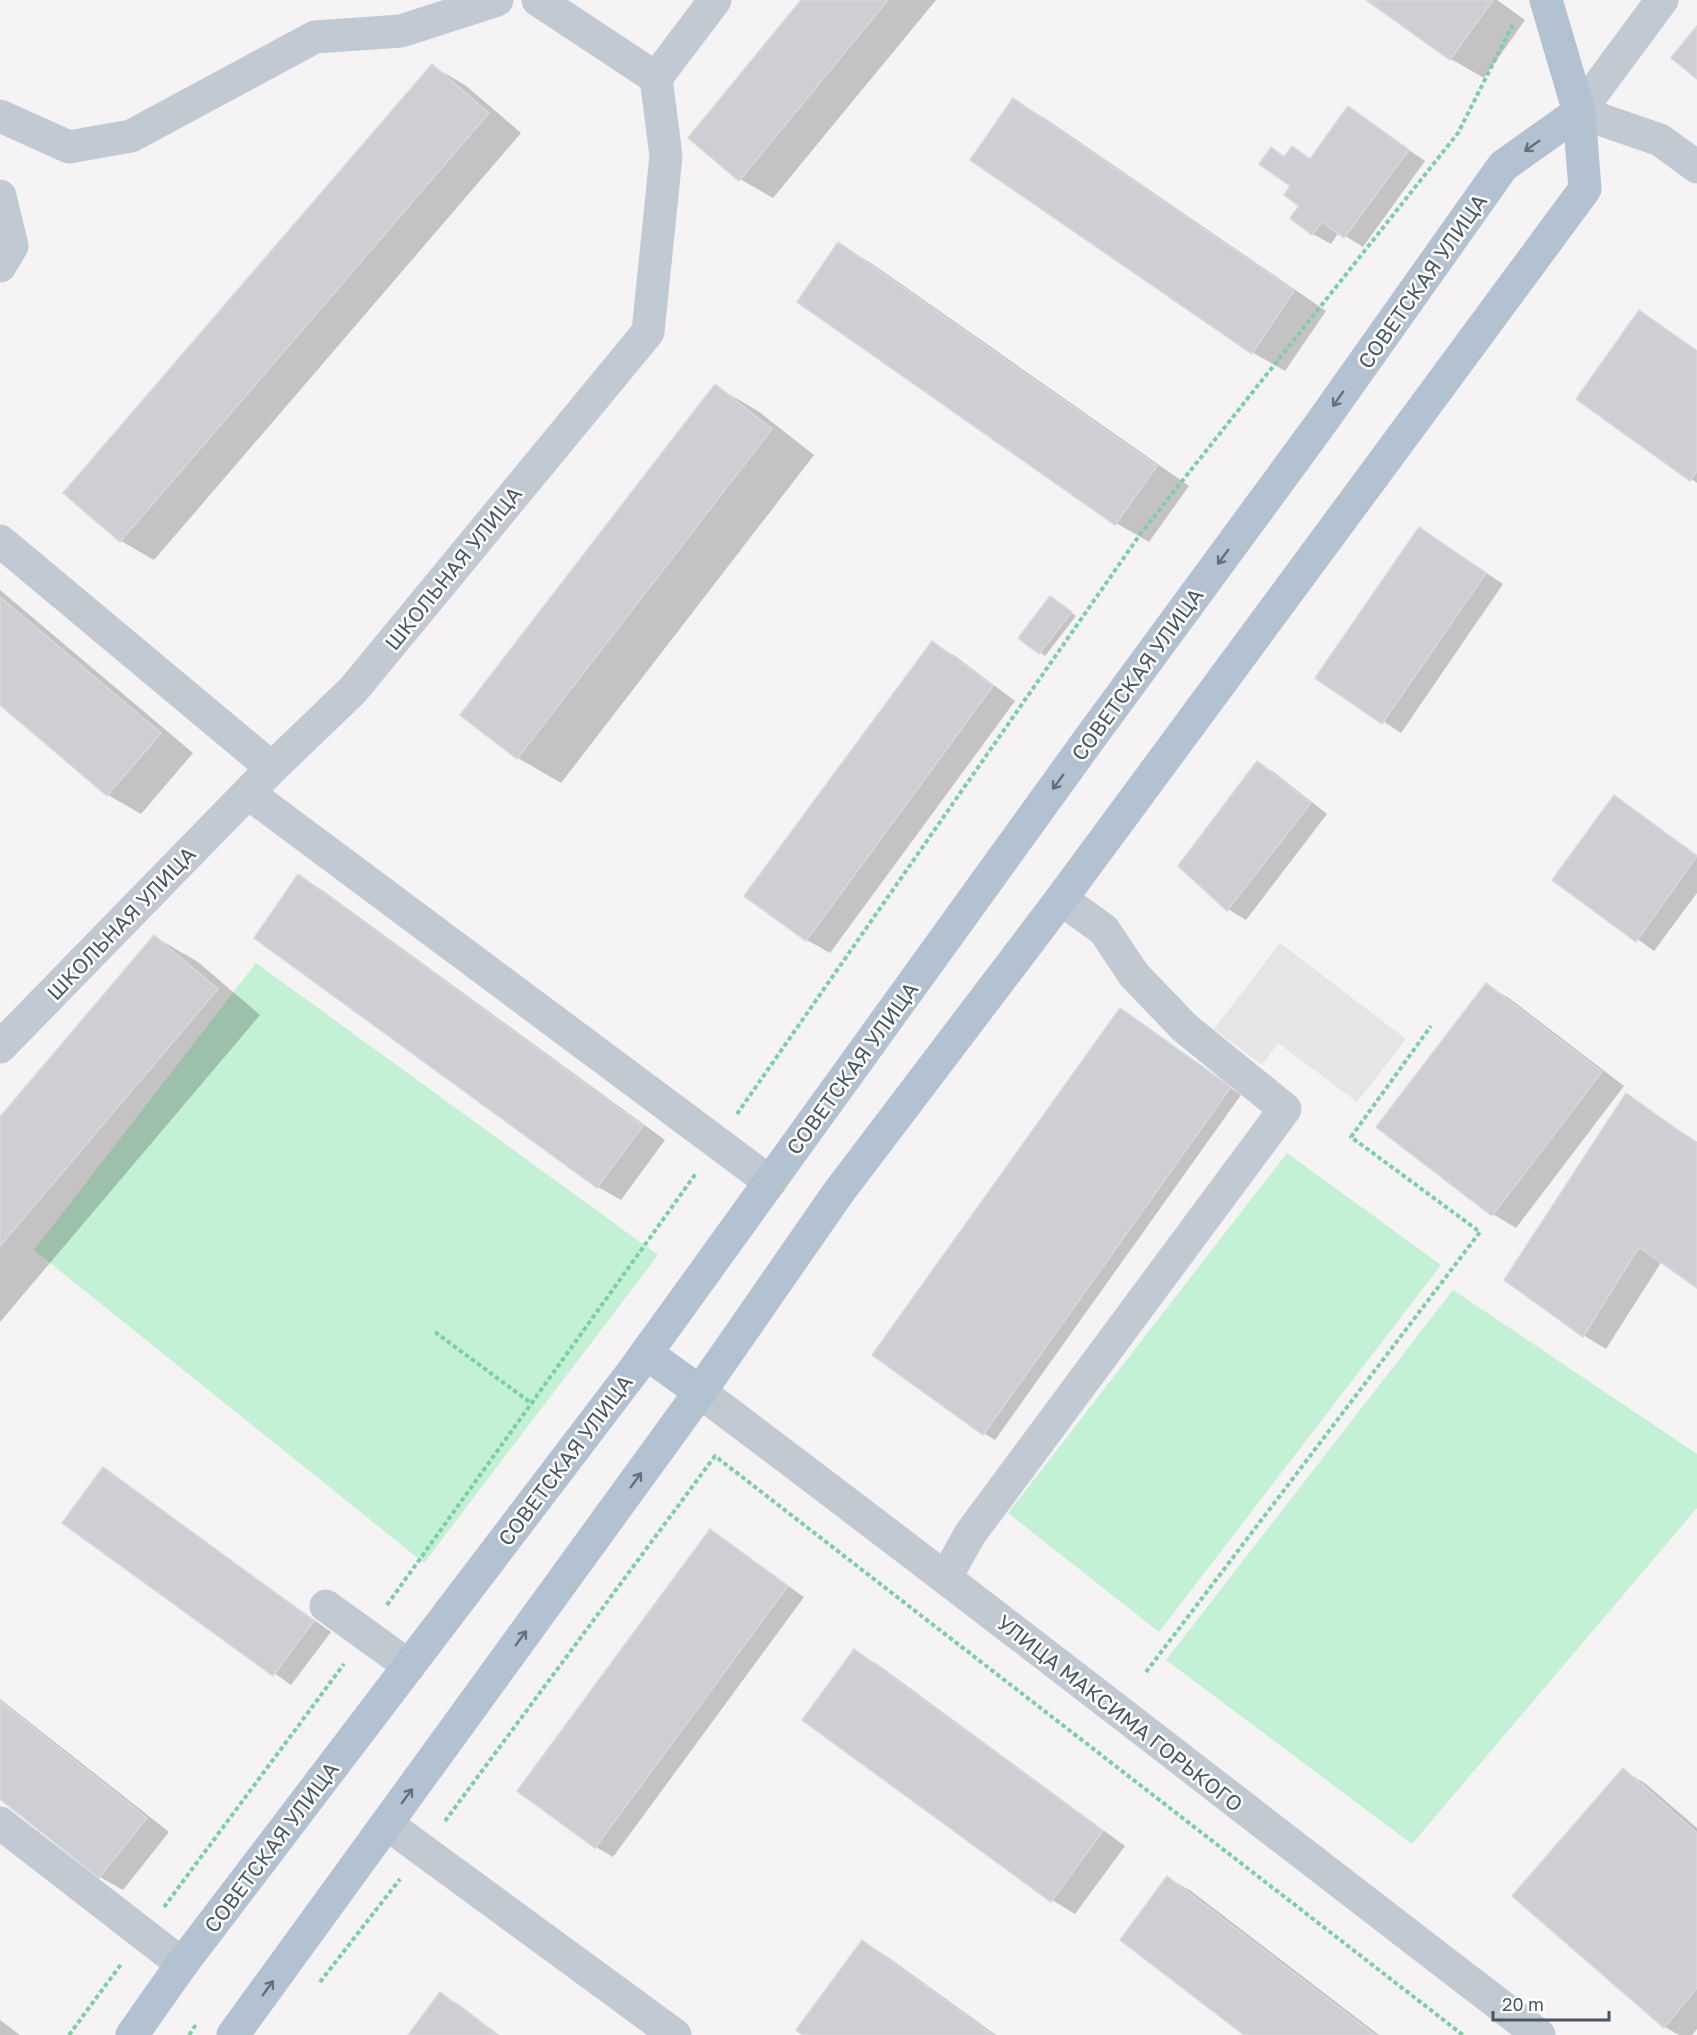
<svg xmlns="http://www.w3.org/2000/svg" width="1697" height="2035" viewBox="0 0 1697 2035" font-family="'Golos Text',sans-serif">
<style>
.education{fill:#e6e4e5}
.green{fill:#c3f1d5}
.shadow{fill:#0003}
.building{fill:#cdcfd5;stroke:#d7d9de;stroke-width:1.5}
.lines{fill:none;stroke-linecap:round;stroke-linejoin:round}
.path{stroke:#7ad0a6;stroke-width:4;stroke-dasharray:4.5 3;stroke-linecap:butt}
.minor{stroke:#c1cad2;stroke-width:33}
.major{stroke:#b3c2d1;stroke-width:33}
.oneway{stroke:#64717d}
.labels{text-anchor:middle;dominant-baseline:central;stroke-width:5;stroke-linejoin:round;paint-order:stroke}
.street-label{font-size:21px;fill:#4a5661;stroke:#fff}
</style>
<rect width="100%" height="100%" fill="#f5f3f3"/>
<!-- education -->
<path class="education" d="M1280 943 1406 1039 1357 1102 1278 1043 1262 1065 1214 1029Z"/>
<!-- green -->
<path class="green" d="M256 963 658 1255 424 1563 34 1250Z
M1287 1153 1441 1265 1159 1632 1008 1513Z
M1453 1290 1697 1454V1508L1412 1844 1166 1660Z"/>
<!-- shadow -->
<path class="shadow" d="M803 0H936L773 198 740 179Z
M1368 0H1497L1525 20 1484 78 1451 59Z
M432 66 465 85 521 133 154 560 121 541 66 493Z
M1013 100 1046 119 1326 311 1285 371 1252 352Z
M1348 108 1425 161 1363 247 1339 232 1331 244 1313 234 1292 186 1272 149 1286 157 1292 148 1311 159Z
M839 244 871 263 1189 486 1149 542 1116 523Z
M1639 312 1697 351V483L1578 399Z
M715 386 758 411 814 455 561 783 518 758 462 715Z
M1419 529 1503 584 1401 733 1318 678Z
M0 590 193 753 141 814 108 795 0 703Z
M1056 601 1076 616 1045 656 1020 638Z
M932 643 955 656 1015 701 830 953 807 940 746 896Z
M1258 763 1275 773 1327 814 1246 920 1228 909 1180 866Z
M1615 797 1697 855V893L1654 951 1554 879Z
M299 876 322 890 665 1140 621 1200 598 1187 256 937Z
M155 937 198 962 260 1015 0 1322V1120Z
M1486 985 1509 998 1624 1086 1516 1228 1493 1214Z
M1132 1016 1241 1095 995 1440 984 1433Z
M1626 1095 1697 1142V1286L1662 1261 1606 1349 1583 1335Z
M103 1469 331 1632 291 1685 64 1522Z
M710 1531 804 1597 613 1857 596 1847Z
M854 1651 877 1664 1125 1846 1075 1914 1052 1900Z
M0 1699 169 1832 123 1890 100 1877 0 1797Z
M1623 1770 1646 1784 1697 1828V2029L1692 2035H1679L1665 2027 1514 1896Z
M1168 1878 1191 1891 1379 2035H1246Z
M862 1942 885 1955 996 2035H805Z
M440 1994 458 2004 499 2035H410Z
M0 2020 20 2035H0Z"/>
<!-- building -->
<path class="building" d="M801 0H888L739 181 688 138Z
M1366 0H1493L1450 60Z
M1697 26V79L1671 58Z
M432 64 489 113 120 542 63 493Z
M1013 98 1294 291 1252 354 970 160Z
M1348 106 1409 150 1344 238 1322 222 1312 235 1290 218 1299 206 1284 195 1290 186 1259 164 1271 147 1284 157 1292 146 1310 159Z
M838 242 1157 466 1115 525 797 302Z
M1639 310 1697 351V471L1690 481 1576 399Z
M715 384 772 429 517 759 460 715Z
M1419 527 1486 573 1382 724 1315 678Z
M1050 596 1072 612 1039 654 1018 638Z
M0 597 161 733 107 796 0 705Z
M932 641 993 686 806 941 744 896Z
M1257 761 1311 803 1227 911 1178 866Z
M1614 795 1697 856 1636 942 1552 880Z
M298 874 643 1126 597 1188 254 938Z
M154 935 218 989 0 1246V1117Z
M1486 983 1602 1072 1492 1216 1376 1127Z
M1120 1008 1231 1087 983 1435 872 1355Z
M1626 1093 1697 1144V1288L1639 1247 1583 1337 1504 1280Z
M103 1467 314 1621 273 1676 62 1523Z
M710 1529 788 1586 595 1848 517 1791Z
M854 1649 1103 1831 1051 1902 802 1720Z
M0 1701 147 1818 99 1878 0 1799Z
M1623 1768 1697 1833V1988L1664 2028 1512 1896Z
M1167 1876 1375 2035H1244L1120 1940Z
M862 1940 993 2035H803L796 2030Z
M440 1992 497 2035H408Z"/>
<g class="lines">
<!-- path -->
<path class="path" d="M737 1114 1141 533 1458 133 1514 22
M435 1332 531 1403
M387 1605 697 1172
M1146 1672 1480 1232 1351 1137 1431 1026
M445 1821 715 1456 1463 2035
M164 1907 344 1664
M320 1982 400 1879
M69 2035 122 1963
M189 2035 197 2023"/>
<!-- minor -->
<path class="minor" d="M538 0 656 78
M1662 0 1579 112 1660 140 1697 167
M0 116 69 147 131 136 315 37 401 31 497 0
M0 196 12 246 0 266
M0 541 272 768
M248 793 770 1182
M0 1047 272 768 353 690 648 332 666 156 656 78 715 0
M700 1392C982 1603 1259 1821 1539 2035
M946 1577 970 1534 1285 1109 1185 1028 1134 975 1104 930 1061 899
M326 1606 409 1666
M0 1823 182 1964
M387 1824 675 2035"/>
<!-- major -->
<path class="major" d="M646 1353 700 1392
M132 2035 182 1964 634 1370 1090 738 1319 426 1503 166 1579 112
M233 2035 700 1392 838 1193 1061 899 1585 189 1579 112 1546 0"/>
</g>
<!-- one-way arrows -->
<defs><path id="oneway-shaft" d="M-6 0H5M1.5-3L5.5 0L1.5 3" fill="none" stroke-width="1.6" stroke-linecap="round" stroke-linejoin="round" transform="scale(1.5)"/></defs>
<g class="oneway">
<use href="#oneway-shaft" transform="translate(1532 146) rotate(145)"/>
<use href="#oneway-shaft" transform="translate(1338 399) rotate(125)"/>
<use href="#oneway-shaft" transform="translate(1223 557) rotate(126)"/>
<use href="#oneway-shaft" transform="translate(1058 782) rotate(126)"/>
<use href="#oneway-shaft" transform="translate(636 1480) rotate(-54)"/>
<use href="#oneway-shaft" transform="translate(521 1638) rotate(-54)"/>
<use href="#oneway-shaft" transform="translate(407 1796) rotate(-54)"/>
<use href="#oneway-shaft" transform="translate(268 1988) rotate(-54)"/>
</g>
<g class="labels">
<!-- street labels -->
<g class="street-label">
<text transform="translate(1422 281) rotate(-55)">СОВЕТСКАЯ УЛИЦА</text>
<text transform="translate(453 568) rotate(-51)">ШКОЛЬНАЯ УЛИЦА</text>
<text transform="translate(1137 674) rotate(-54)">СОВЕТСКАЯ УЛИЦА</text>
<text transform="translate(121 923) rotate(-46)">ШКОЛЬНАЯ УЛИЦА</text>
<text transform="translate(852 1068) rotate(-54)">СОВЕТСКАЯ УЛИЦА</text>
<text transform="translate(565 1460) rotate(-53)">СОВЕТСКАЯ УЛИЦА</text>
<text transform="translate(1120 1713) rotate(38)">УЛИЦА МАКСИМА ГОРЬКОГО</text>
<text transform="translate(271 1847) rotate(-53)">СОВЕТСКАЯ УЛИЦА</text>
</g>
</g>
<!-- scale -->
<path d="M1493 2011v9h116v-9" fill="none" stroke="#4a5661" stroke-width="3"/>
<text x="1502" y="2011" font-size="18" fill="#4a5661" stroke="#ffffff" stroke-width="4.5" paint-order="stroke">20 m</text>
</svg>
